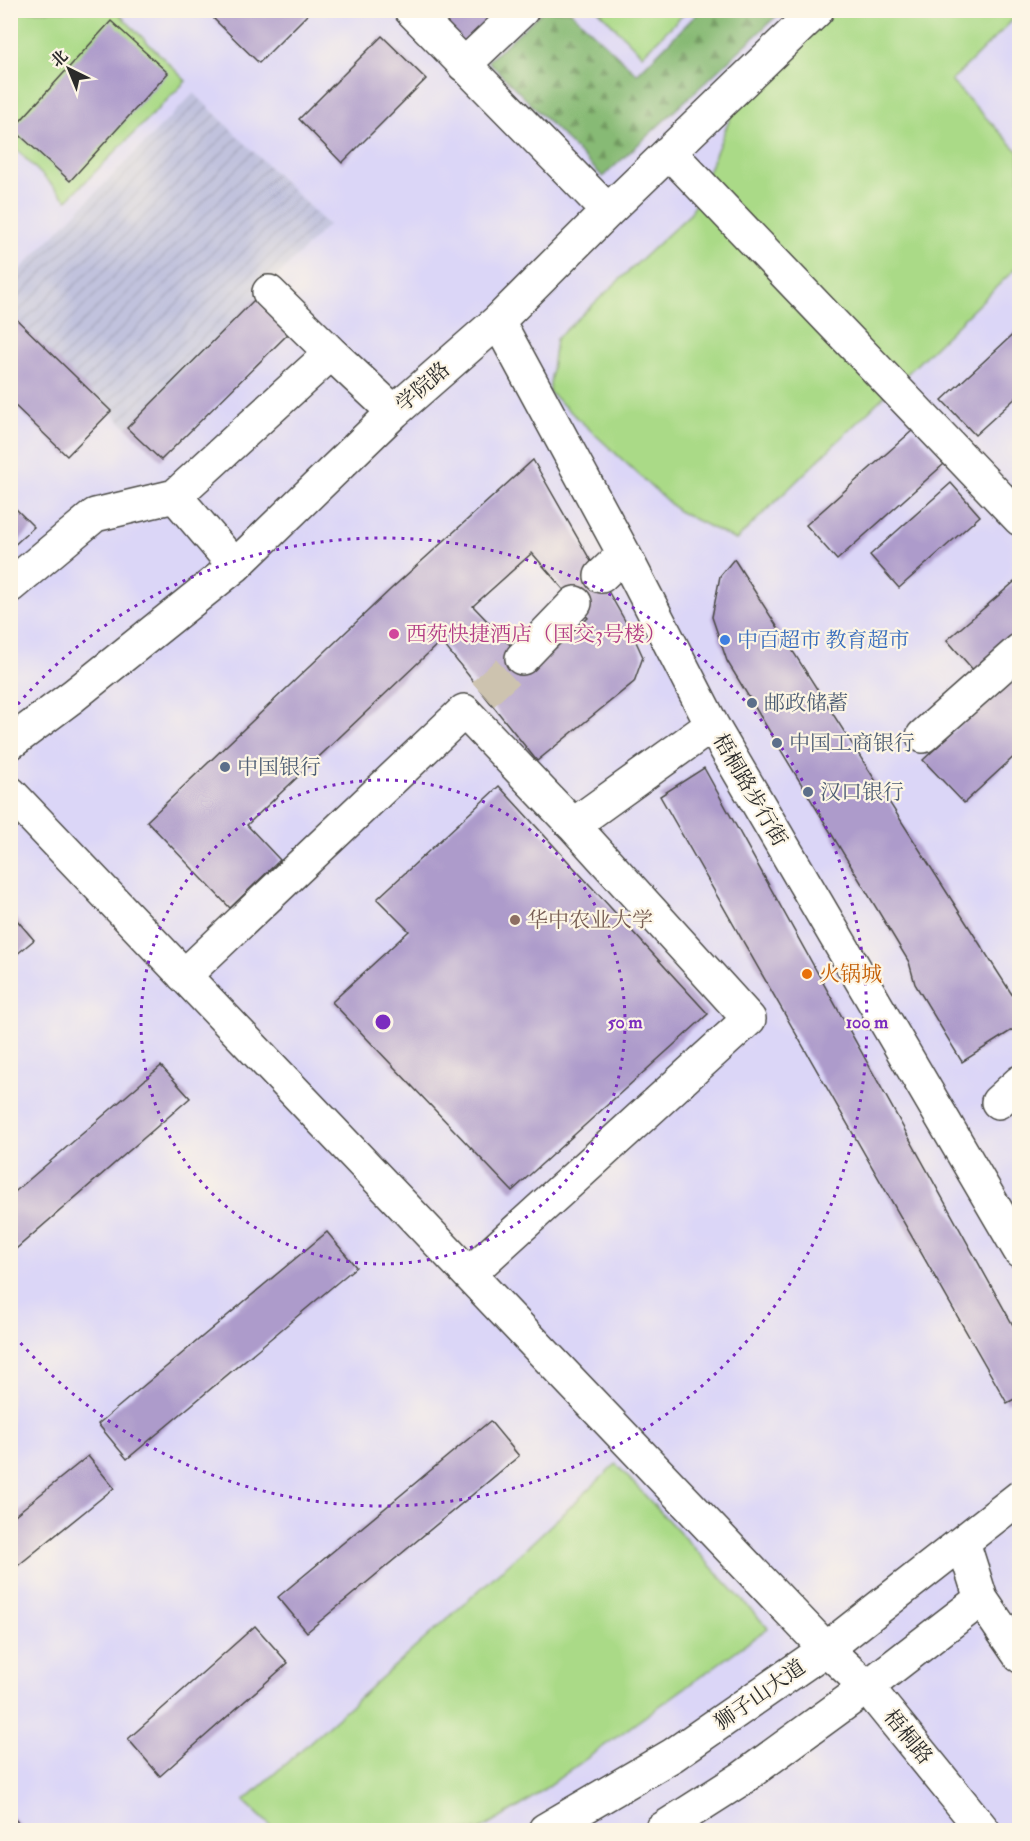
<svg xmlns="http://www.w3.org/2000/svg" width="1030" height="1841" viewBox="0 0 1030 1841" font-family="'IM FELL Double Pica','Noto Serif SC',serif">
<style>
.built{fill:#dbd6f7}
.industrial{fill:url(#industrial-furrows)}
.forest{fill:url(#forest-firs);stroke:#597250;stroke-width:1.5}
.green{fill:#aada87;stroke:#6a8259;stroke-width:1.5}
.building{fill:#ad9bcb;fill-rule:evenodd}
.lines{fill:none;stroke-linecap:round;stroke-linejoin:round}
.minor-tunnel{stroke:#cdc3af;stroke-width:33;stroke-dasharray:33 16;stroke-linecap:butt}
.minor-casing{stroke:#494844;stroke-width:36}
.minor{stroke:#fff;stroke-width:33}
.ring{fill:none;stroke:#7b2cbf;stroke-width:3;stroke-dasharray:3 6}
.hotel-dot{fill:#d1479c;stroke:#fcf5e5;stroke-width:2}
.shop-dot{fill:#3f7fe0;stroke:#fcf5e5;stroke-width:2}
.service-dot{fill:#5c6f8a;stroke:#fcf5e5;stroke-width:2}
.education-dot{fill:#8d6e63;stroke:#fcf5e5;stroke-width:2}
.food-dot{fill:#e8710a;stroke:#fcf5e5;stroke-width:2}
.labels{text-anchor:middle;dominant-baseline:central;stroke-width:4.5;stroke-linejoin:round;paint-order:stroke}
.street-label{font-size:21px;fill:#2b2b2b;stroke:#fcf5e5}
.hotel-label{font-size:21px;fill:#b23c85;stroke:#fcf5e5;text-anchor:start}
.shop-label{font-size:21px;fill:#366cbe;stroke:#fcf5e5;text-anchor:start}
.service-label{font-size:21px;fill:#4e5e75;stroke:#fcf5e5;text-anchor:start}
.education-label{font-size:21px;fill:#785e54;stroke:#fcf5e5;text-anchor:start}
.food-label{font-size:21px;fill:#c56008;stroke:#fcf5e5;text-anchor:start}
.centre{fill:#7b2cbf;stroke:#fcf5e5;stroke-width:3}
.ring-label{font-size:18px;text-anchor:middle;font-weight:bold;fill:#7b2cbf;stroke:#fcf5e5;stroke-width:4.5;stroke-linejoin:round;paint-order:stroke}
</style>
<defs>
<pattern id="industrial-furrows" width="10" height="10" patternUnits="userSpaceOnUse" patternTransform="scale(1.5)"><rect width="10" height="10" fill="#c1c2dd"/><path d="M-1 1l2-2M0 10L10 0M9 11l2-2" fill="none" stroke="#a6a7be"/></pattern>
<pattern id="forest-firs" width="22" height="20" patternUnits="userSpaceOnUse" patternTransform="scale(1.5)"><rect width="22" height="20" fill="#87ba74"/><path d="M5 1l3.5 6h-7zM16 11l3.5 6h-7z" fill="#6f975f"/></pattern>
</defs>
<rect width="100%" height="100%" fill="#fcf5e5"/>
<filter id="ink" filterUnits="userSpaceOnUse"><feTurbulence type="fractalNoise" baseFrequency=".0167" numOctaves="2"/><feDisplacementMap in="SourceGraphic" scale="12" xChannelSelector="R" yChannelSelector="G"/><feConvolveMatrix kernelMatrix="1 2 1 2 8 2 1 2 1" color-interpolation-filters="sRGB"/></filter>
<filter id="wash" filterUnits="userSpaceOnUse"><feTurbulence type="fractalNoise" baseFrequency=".008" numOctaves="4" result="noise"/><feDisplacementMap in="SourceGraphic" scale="24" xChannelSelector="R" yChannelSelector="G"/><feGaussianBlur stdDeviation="1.35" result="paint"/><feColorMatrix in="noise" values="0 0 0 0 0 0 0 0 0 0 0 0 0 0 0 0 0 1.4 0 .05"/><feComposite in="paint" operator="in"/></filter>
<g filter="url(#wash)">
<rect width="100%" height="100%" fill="#f6e9d0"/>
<!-- built -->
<path class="built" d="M11 11H1019V1830H11Z"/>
<!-- industrial -->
<path class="industrial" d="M194 93 328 225 127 428 11 313 10 280Z"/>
<!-- forest -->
<path class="forest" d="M543 11H570L637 74 700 11H782L603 177 488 61Z"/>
<!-- green -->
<path class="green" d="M10 11H116L186 81 67 200 11 144Z
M599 11H687L642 55Z
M836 11H1019V14L951 81 1019 152V265L736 540 678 511 549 392 556 339 691 213 733 111Z
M616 1464 768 1628 522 1805 480 1830H275L244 1801 525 1549Z"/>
<g id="blocks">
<!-- building -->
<path class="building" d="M222 10H312L259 63 214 19Z
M428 10H499L462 46Z
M111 21 168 73 70 181 13 129Z
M382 36 426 79 342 163 299 119Z
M256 298 290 332 161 460 127 428Z
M10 313 111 411 67 456 10 401Z
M1020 328V394L975 435 942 400Z
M913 430 944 464 837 560 806 525Z
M533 460 632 633 643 657 634 682 537 761 441 641 247 825 280 860 230 908 147 821 391 589ZM532 553 588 618 533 669 473 606Z
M951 483 980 516 899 588 870 555Z
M10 503 34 527 10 549Z
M734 559 1020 1007V1025L962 1062 915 984 909 962 727 661 712 617 720 576Z
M1020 577V633L975 672 947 640Z
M1020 670V751L964 803 923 760Z
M704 768 1020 1338V1396L1007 1403 660 796Z
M499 786 708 1014 512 1191 332 1002 409 931 377 899Z
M10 912 34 940 10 960Z
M161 1066 190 1098 10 1254V1196Z
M327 1232 356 1267 127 1459 98 1424Z
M490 1421 519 1456 307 1632 278 1597Z
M88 1456 114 1488 10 1572V1519Z
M255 1626 288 1663 160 1776 128 1739Z
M10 1814 25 1830H10Z"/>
</g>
</g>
<g filter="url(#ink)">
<use href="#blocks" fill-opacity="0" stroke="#494844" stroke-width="1.5"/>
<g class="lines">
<!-- minor-tunnel -->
<path class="minor-tunnel" d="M483 694 522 658"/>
<!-- minor casing -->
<g class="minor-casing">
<path id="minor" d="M411 10 608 211
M464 65 522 10
M669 152 1020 519
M269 292 331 353
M498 321 624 554 712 725 1020 1251
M235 566 175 496 331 353 394 412
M601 576 624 554
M10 586 95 515 175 496
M522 658 575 603
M923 736 1020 650
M10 743 73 696 235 566 394 412 498 321 608 211 817 10
M10 793 826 1649 867 1687 983 1830
M573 825 712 725
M184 976 464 711 573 825 749 1019 470 1273
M998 1102 1020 1082
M963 1542 981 1599 1020 1656
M545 1830 673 1755 826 1649 1020 1497
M661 1830 741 1779 867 1687 981 1599"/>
</g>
<!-- minor -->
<use href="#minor" class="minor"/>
</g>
</g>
<!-- distance rings -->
<g class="ring">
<circle cx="383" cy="1022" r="242"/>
<path d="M12 711A484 484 0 1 1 12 1333"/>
</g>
<!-- markers -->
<circle class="hotel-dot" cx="394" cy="634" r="6"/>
<circle class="shop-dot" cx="725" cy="640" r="6"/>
<g class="service-dot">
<circle cx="752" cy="703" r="6"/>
<circle cx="777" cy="743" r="6"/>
<circle cx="225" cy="767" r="6"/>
<circle cx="808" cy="792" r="6"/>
</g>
<circle class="education-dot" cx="515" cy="920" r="6"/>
<circle class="food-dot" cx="807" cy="974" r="6"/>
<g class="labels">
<!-- street labels -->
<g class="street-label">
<text transform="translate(423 387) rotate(-41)">学院路</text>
<text transform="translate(750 790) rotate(60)">梧桐路步行街</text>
<text transform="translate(760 1695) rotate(-35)">狮子山大道</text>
<text transform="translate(908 1737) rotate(51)">梧桐路</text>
</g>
<!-- hotel labels -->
<g class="hotel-label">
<text x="406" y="634">西苑快捷酒店（国交3号楼）</text>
</g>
<!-- shop labels -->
<g class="shop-label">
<text x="737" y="640">中百超市 教育超市</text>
</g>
<!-- service labels -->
<g class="service-label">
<text x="764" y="703">邮政储蓄</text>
<text x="789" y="743">中国工商银行</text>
<text x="237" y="767">中国银行</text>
<text x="820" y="792">汉口银行</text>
</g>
<!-- education labels -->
<g class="education-label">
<text x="527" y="920">华中农业大学</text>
</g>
<!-- food labels -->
<g class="food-label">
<text x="819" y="974">火锅城</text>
</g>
</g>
<circle cx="383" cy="1022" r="9" class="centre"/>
<g class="ring-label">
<text x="625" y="1028">50 m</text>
<text x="867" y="1028">100 m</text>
</g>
<!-- margin -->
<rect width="1030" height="1841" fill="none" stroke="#fcf5e5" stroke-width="36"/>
<!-- north arrow -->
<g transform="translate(69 69) rotate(317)" stroke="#fcf5e5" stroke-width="4.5" paint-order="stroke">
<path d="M0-4.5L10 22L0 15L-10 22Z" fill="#2b2b2b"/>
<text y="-9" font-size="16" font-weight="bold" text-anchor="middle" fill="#2b2b2b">北</text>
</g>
</svg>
